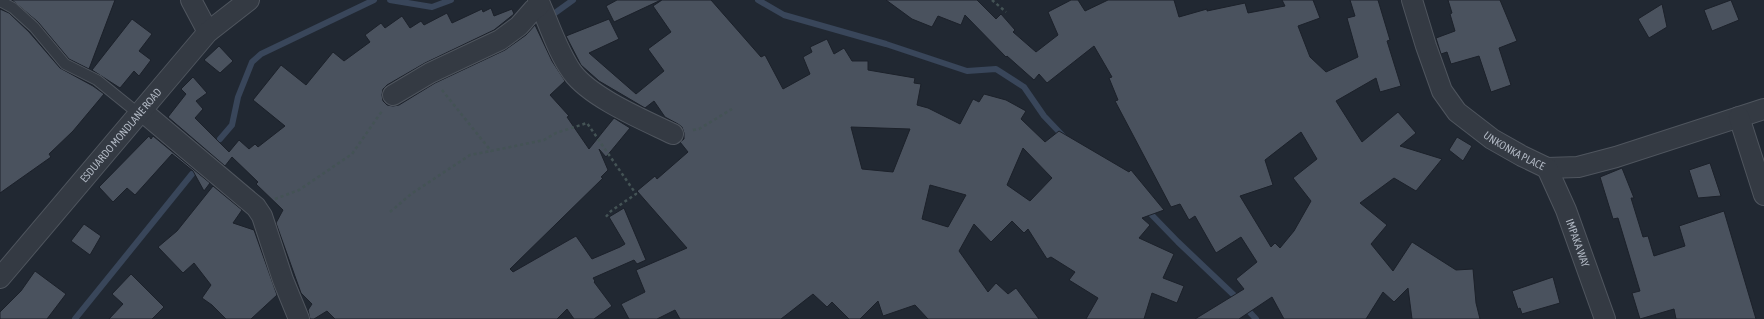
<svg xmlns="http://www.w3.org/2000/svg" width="1764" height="319" viewBox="0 0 1764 319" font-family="'Asap Condensed',sans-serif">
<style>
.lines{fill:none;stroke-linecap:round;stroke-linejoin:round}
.stream{stroke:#39465a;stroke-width:6}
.building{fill:#4a525e;stroke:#1c212a;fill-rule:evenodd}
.lane-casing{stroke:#4f555e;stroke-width:12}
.street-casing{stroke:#4f555e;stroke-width:22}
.path{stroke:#445355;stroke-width:2.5;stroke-dasharray:3 3;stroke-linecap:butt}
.lane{stroke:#343a43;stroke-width:10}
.street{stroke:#343a43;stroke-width:20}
.labels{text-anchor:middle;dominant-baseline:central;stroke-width:3;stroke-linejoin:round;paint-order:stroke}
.street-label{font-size:11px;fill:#aeb5c0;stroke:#1a1f28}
</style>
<rect width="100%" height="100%" fill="#212832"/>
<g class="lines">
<!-- stream -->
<path class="stream" d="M390 0 432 7 451 0
M758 0 784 15 886 44 967 71 996 69 1024 87 1044 116 1064 137
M555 13 573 0
M220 139 232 125 238 97 252 62 261 54 374 0
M1147 210 1178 242 1239 300
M1245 307 1256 319
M75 319 192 174"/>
</g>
<!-- building -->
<path class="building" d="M12 0H115L89 69 69 59 38 22Z
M617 0H661L614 22 606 6Z
M662 0H711L761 57 765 55 783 89 810 74 803 57 812 52 810 47 827 39 834 54 844 48 852 61H868V70L915 78 914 83 921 84 917 105 928 108 960 124 973 99 979 102 984 94 1006 100 1026 111 1021 119 1045 142 1059 131 1129 172 1131 170 1164 210 1142 218 1150 225 1139 238 1174 254 1163 278 1184 286 1177 303 1152 293 1144 319H1086L1098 298 1069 280 1075 272 1051 257 1047 259 1028 229 1024 233 1012 221 991 242 974 224 959 251 988 292 996 283 1008 294 1016 288 1039 319H928L915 305 883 316 878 301 860 319H849L832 302 827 307 813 294 781 319H680L675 310 657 319H629L621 304 645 292 636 270 687 248 637 191 655 176 657 179 688 152 680 142 684 139V133L682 127 678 124 665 117 654 101 645 108 599 81 581 65 566 36 609 19 619 39 589 53 636 94 664 71 648 49 671 32 653 6ZM851 127 910 129 893 172 862 169ZM1023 148 1052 178 1030 201 1007 185ZM930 185 966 195 948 227 922 219Z
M886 0H977L996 19 1001 14 1015 30 1013 32 1036 52 1058 35 1048 12 1071 0H1078L1085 11 1108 0H1174L1179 17 1207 9V11L1245 3 1248 13 1285 6 1282 0H1313L1320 18 1298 26 1310 57 1326 72 1358 57 1347 18 1355 16 1350 0H1378L1390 40 1387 41 1401 86 1380 92 1376 78 1336 101 1362 142 1398 112 1416 133 1400 146 1442 159 1416 191 1394 178 1360 203 1387 225 1371 244 1393 271 1412 242 1456 270 1473 269 1476 303 1480 319H1412L1408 288 1394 302 1383 292 1366 319H1284L1272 297 1239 319H1195L1244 289 1236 279 1257 262 1241 237 1216 253 1195 216 1189 220 1180 204 1171 207 1115 101 1118 100 1109 78 1112 77 1094 46 1047 83 1039 74 1034 80 1007 56 1006 57 965 15 961 25 938 16 932 27 912 19ZM1301 132 1317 159 1293 178 1311 201 1294 231 1280 248 1275 243 1271 247 1240 196 1273 185 1265 160Z
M1448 0H1500L1517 41 1499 48 1511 85 1491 92 1479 56 1451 64 1447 52 1441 54 1436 38 1455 31 1450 14 1452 13Z
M1731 0 1739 20 1712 31 1704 10Z
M1662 4 1667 27 1649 38 1638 19Z
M491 8 494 16 512 9 514 14 494 30 425 63 387 85 383 89 382 95 383 101 387 105 393 106 399 105 435 83 505 50 526 35 535 25 552 61 565 81 550 95 569 116 567 117 589 149 614 118 630 128 606 157 599 149 608 170 601 177 603 178 510 269 513 272 576 236 592 259 620 247 625 244 609 217 624 208 646 260 637 264 634 260 593 278 595 281 594 282 612 306 594 319H574L567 309 557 319H335L327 311 314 319H310L308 310 312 304 301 293 276 223 283 210 256 184 258 182 232 157 225 166 168 117 186 94 181 89 193 77 207 93 196 101 203 109 195 118 229 152 239 140 249 149 255 144 258 147 285 126 253 100 281 65 306 85 333 52 344 61 370 42 365 35 381 23 385 28 402 16 410 28 421 21 424 25 447 13 452 23 482 9 483 12Z
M0 9 9 13 29 32 60 68 93 86 104 94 73 131 49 154 51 157 0 193Z
M132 19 152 34 139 51 151 60 139 76 134 71 120 88 92 70Z
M219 46 233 61 220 73 204 60Z
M149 136 151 139 153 136 210 183 204 191 193 171 172 154 135 195 127 188 113 202 99 187Z
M1457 137 1472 146 1463 161 1449 150Z
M1710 163 1721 196 1698 198 1689 170Z
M1622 168 1634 198H1631L1643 237 1648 236 1654 256 1685 246 1679 226 1724 211 1756 319H1676L1674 309 1640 319 1632 293 1640 291 1618 218 1613 219 1600 177Z
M213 186 242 210 233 223 254 230 277 295 251 319H226L212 305 202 298 211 285 194 263 183 273 158 247 177 231Z
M84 224 101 236 90 255 71 241Z
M35 271 66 294 47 319H0V312L21 291Z
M131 274 164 307 152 319H109L123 304 112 294Z
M1553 277 1560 303 1522 314 1520 308 1518 309 1512 291Z"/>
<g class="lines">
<!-- lane casing -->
<g class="lane-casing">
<path id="lane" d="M0 1 13 8 34 27 65 64 97 80 139 114"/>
</g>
<!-- street casing -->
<g class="street-casing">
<g id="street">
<path d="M191 0 208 32"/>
<path d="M538 0C549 23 557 51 572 72 591 98 644 120 673 134"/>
<path id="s1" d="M1412 0 1426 46 1442 91 1457 112 1492 139 1522 156 1547 168 1578 167 1616 157 1764 109"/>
<path d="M393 95 430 73 500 40 519 26 533 10 540 5"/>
<path d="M142 111 256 207 262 216 283 280 299 319"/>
<path d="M1739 117 1764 195"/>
<path id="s2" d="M1547 168 1566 210 1605 319"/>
<path id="s3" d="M0 278 208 32 249 0"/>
</g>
</g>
<!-- path -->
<path class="path" d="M992 0 1006 12
M442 90 491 151 544 140 556 133 587 123 636 194 611 211 604 219
M693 130 699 129 732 109
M275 199 299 190 352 154 382 111
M390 212 411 194 470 155 491 151"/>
<!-- lane -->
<use href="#lane" class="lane"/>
<!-- street -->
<use href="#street" class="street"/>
</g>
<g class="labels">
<!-- street labels -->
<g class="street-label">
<text stroke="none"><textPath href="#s3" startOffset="187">ESDUARDO MONDLANE ROAD</textPath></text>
<text stroke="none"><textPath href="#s1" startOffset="191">UNKONKA PLACE</textPath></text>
<text stroke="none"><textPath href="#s2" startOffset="81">IMPAKA WAY</textPath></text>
</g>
</g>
</svg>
